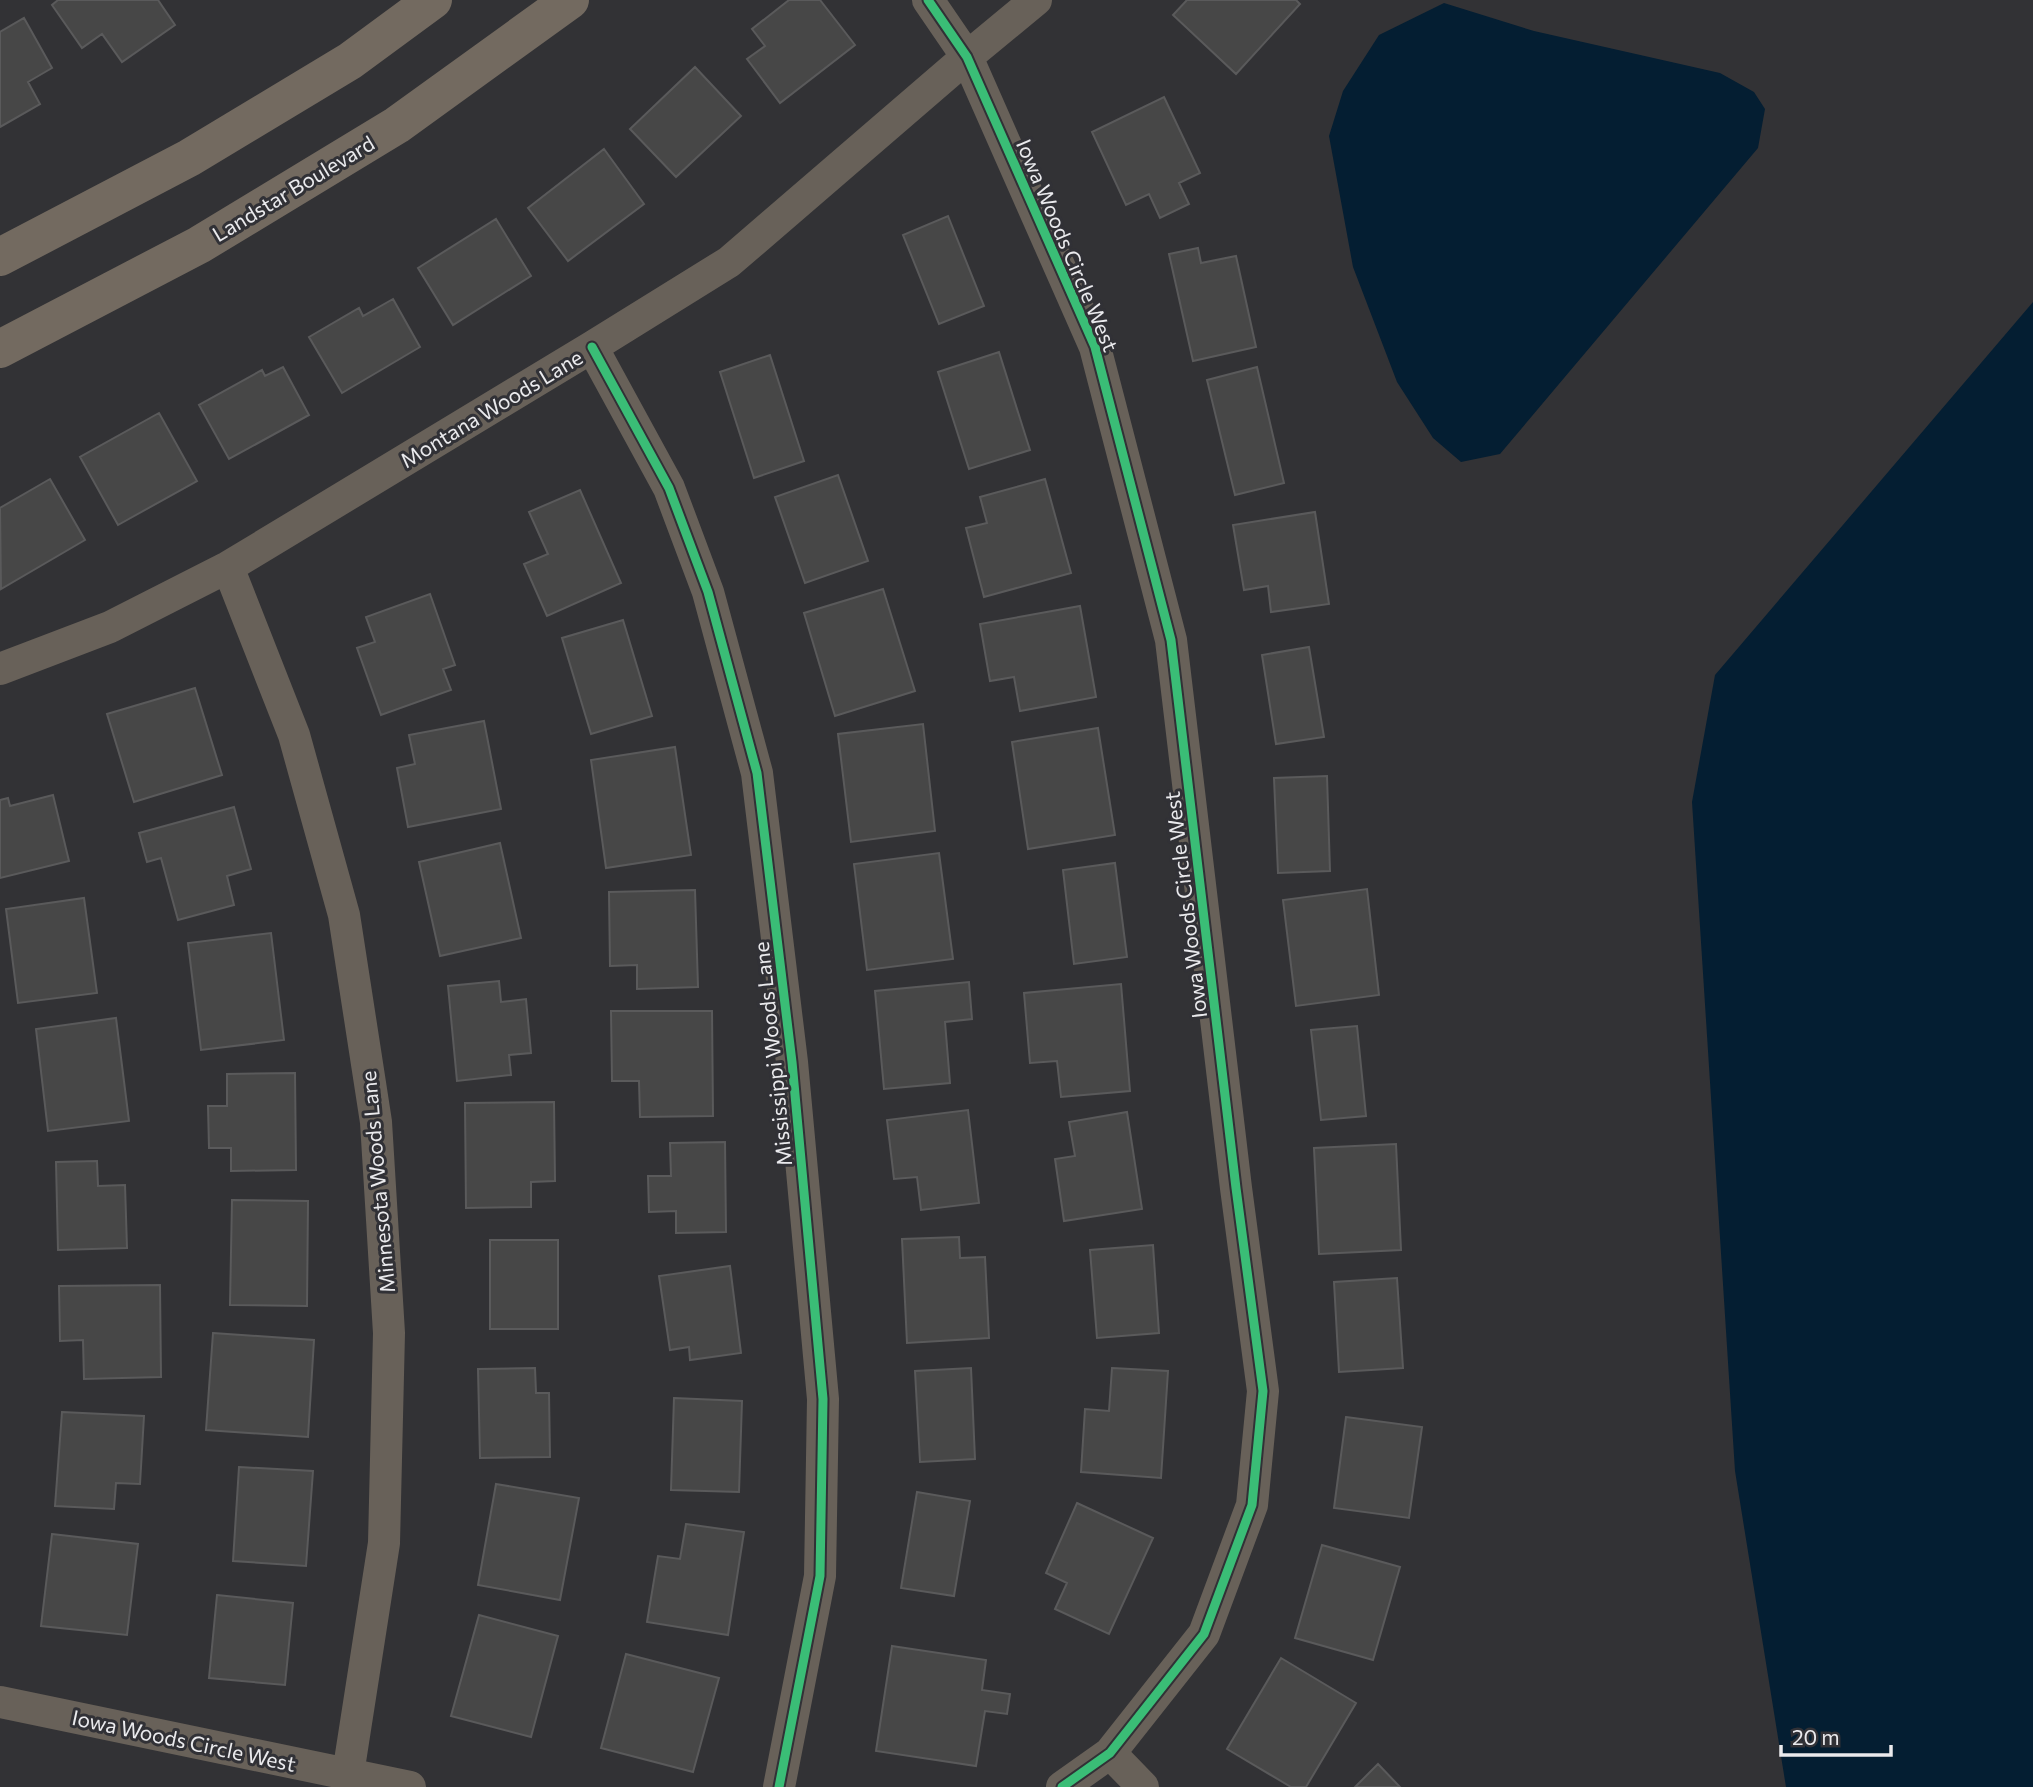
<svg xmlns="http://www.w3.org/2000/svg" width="2033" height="1787" viewBox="0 0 2033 1787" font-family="Commissioner,sans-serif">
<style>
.water{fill:#041e32}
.building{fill:#474747;stroke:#5a5a5b;stroke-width:2}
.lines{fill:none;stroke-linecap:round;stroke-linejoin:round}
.street{stroke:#686159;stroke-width:32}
.secondary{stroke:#736a60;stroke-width:38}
.cycleway-casing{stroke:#313136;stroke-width:13}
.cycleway{stroke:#3abd76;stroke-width:9}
.labels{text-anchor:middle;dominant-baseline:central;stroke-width:6;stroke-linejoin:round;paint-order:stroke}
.street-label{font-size:21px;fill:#eaeaed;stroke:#313136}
</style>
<rect width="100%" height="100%" fill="#323235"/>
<!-- water -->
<path class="water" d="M1444 3 1534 31 1720 73 1754 92 1765 109 1758 148 1500 454 1461 462 1433 438 1397 382 1353 267 1329 136 1343 91 1379 35Z
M2033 302V1787H1786L1735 1471 1692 802 1715 675Z"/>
<!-- building -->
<path class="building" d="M58 0H158L175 25 122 62 102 34 82 48 52 5Z
M789 0H820L855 45 780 103 747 59 765 46 752 29Z
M1187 0H1296L1300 4 1236 74 1173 15Z
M24 18 52 68 28 82 40 104 0 127V32Z
M695 67 741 116 676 177 630 129Z
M1164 97 1200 173 1179 183 1189 204 1160 218 1149 194 1126 205 1092 132Z
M604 149 644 204 568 261 528 208Z
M948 216 984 306 939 324 903 235Z
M496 219 531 276 453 325 418 268Z
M1198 248 1201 263 1236 256 1256 347 1193 361 1169 254Z
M393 299 420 347 342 393 309 337 359 308 363 316Z
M999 352 1030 450 969 469 938 372Z
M770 355 804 461 754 478 720 372Z
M283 367 309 415 229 459 199 405 262 370 265 376Z
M1257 367 1284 483 1235 495 1207 380Z
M159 413 197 481 118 525 80 457Z
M838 475 868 561 805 583 775 497Z
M50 479 85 540 1 589 0 508Z
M1045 479 1071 573 984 597 966 528 987 523 980 497Z
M580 490 621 583 547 616 524 564 548 554 529 512Z
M1315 512 1329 604 1271 612 1268 586 1244 590 1233 525Z
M883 589 915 691 835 716 804 613Z
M430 594 455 665 443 669 451 690 381 715 357 648 375 642 366 617Z
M1080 606 1096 697 1020 711 1014 677 990 681 980 624Z
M623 620 652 716 591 734 562 638Z
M1309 647 1324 737 1276 744 1262 655Z
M195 688 222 775 134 802 107 714Z
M484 721 501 809 408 827 397 768 415 764 409 735Z
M923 724 935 831 851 842 838 734Z
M1098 728 1115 835 1028 849 1012 742Z
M675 747 691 855 606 868 591 760Z
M1327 776 1330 871 1278 873 1274 778Z
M53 795 69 861 0 878V800L8 798 10 806Z
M234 807 251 869 227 876 234 905 178 920 161 858 147 862 139 833Z
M500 843 521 938 440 956 419 862Z
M939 853 953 959 867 970 854 864Z
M1115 863 1127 957 1074 964 1063 870Z
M1367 889 1379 995 1296 1006 1283 900Z
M695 890 698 987 637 989V965L610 966 609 892Z
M84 898 97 993 18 1003 6 909Z
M271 933 284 1040 201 1050 188 943Z
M499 981 501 1002 526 999 531 1053 509 1055 511 1075 457 1081 448 986Z
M969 982 972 1019 945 1022 950 1083 884 1089 875 991Z
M1121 984 1130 1091 1061 1097 1057 1061 1030 1063 1024 993Z
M611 1011H712L713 1116 640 1117 639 1081H612Z
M116 1018 129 1121 48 1131 36 1029Z
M1357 1026 1366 1116 1321 1120 1311 1030Z
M295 1073 296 1170 231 1171V1148H209L208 1106H227V1074Z
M554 1102 555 1181 531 1182V1207L466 1208 465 1103Z
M968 1110 979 1203 921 1210 917 1177 894 1179 887 1120Z
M1127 1112 1142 1209 1064 1221 1055 1159 1075 1156 1069 1122Z
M725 1142 726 1232 676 1233V1211L649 1212 648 1176H671L670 1143Z
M1396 1144 1401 1250 1319 1254 1314 1148Z
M97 1161 98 1186 125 1185 127 1248 58 1250 56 1162Z
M232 1200 308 1201 307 1306 230 1305Z
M959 1237 960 1258 985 1257 989 1338 907 1343 902 1239Z
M490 1240H558V1329H490Z
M1153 1245 1159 1333 1097 1338 1090 1250Z
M730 1266 741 1353 690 1360 689 1347 670 1350 659 1276Z
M1397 1278 1403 1368 1339 1372 1334 1282Z
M160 1285 161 1377 84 1379 83 1340 60 1341 59 1286Z
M213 1333 314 1340 308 1437 206 1430Z
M535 1368 536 1393H549L550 1457 480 1458 478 1369Z
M971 1368 975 1459 920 1462 915 1371Z
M1112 1368 1168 1371 1161 1478 1081 1472 1085 1409 1109 1411Z
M674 1398 742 1401 739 1492 671 1490Z
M62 1412 144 1416 140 1484 116 1483 114 1509 55 1506Z
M1346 1417 1422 1427 1409 1518 1334 1508Z
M239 1467 313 1471 306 1566 233 1561Z
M496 1484 579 1498 560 1600 478 1585Z
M917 1492 970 1501 954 1596 901 1588Z
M1077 1503 1153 1538 1109 1634 1055 1609 1067 1583 1046 1573Z
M686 1524 744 1532 728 1635 647 1622 658 1556 680 1559Z
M52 1534 138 1544 127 1635 41 1626Z
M1322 1545 1400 1567 1373 1660 1295 1638Z
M217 1595 293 1603 285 1685 209 1678Z
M479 1615 558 1636 531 1737 451 1716Z
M892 1646 986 1660 982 1690 1010 1694 1007 1714 985 1711 976 1766 876 1751Z
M626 1654 719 1678 693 1772 601 1748Z
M1281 1658 1356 1703 1306 1787H1291L1227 1749Z
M1378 1764 1400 1787H1355Z"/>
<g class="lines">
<!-- street -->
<path class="street" d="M928 0 967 57 1095 347 1171 640 1236 1188 1263 1391 1252 1505 1204 1634 1110 1753 1062 1787
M592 347 669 488 708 592 757 773 792 1062 823 1399 820 1576 779 1787
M228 567 294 735 344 915 376 1122 389 1333 384 1543 348 1774
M0 669 110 627 228 567 592 347 729 262 967 57 1036 0
M0 1702 410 1787
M1110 1753 1143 1787"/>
<!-- secondary -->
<path class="secondary" d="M0 257 189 158 350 61 433 0
M0 349 199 245 397 125 570 0"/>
<!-- cycleway casing -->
<g class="cycleway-casing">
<path id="cycleway" d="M928 0 967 57 1095 347 1171 640 1236 1188 1263 1391 1252 1505 1204 1634 1110 1753 1062 1787
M592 347 669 488 708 592 757 773 792 1062 823 1399 820 1576 779 1787"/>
</g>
<!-- cycleway -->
<use href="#cycleway" class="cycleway"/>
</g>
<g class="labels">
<!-- street labels -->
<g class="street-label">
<text transform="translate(293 188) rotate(-31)">Landstar Boulevard</text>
<text transform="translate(1068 245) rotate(67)">Iowa Woods Circle West</text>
<text transform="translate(491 408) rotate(-31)">Montana Woods Lane</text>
<text transform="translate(1185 905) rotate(-97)">Iowa Woods Circle West</text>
<text transform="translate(772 1054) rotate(-96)">Mississippi Woods Lane</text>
<text transform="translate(377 1182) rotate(-95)">Minnesota Woods Lane</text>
<text transform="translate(184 1740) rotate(12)">Iowa Woods Circle West</text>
</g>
</g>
<!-- scale -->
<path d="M1781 1745v10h110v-10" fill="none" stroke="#eaeaed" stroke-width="3.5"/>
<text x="1792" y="1745" font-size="21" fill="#eaeaed" stroke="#313136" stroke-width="5" paint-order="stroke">20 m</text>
</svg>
